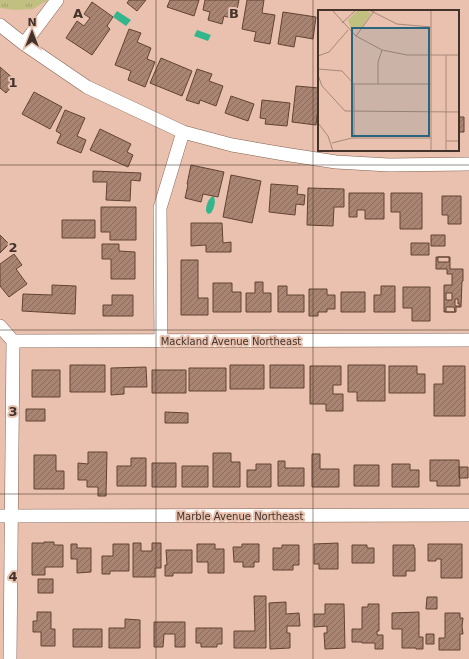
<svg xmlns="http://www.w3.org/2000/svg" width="469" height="659" viewBox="0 0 469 659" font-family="'DejaVu Sans',sans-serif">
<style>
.park{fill:url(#park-tufts)}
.water{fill:#34b68c}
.building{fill:url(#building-hatch);stroke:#634232;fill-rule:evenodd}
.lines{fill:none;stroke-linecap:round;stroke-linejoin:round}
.minor-casing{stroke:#846150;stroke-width:14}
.minor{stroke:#fff;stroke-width:13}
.grid{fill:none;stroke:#43332b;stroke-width:1;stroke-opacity:0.55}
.labels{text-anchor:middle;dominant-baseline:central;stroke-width:4;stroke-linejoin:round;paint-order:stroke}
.street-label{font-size:10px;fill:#43332b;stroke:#e9c1ae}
.inset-road{fill:none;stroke:#a7887a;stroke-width:1}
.view{fill:#29667d;fill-opacity:0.15;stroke:#29667d;stroke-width:2}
.inset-edge{fill:none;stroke:#43332b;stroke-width:2}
.grid-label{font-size:13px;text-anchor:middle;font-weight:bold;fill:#43332b;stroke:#e9c1ae;stroke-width:4;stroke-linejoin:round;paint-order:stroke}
</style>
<defs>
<pattern id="park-tufts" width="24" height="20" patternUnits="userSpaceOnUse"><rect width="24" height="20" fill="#c2c080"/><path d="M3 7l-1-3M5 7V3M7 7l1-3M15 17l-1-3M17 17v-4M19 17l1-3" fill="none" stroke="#9f9d69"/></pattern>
<pattern id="building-hatch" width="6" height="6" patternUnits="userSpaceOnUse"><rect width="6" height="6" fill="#a98472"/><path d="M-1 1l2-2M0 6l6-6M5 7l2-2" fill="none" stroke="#8b6d5e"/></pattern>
</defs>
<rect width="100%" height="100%" fill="#e9c1ae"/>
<!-- park -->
<path class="park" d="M0 0H48L33 9 15 10 0 8Z"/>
<!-- water -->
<path class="water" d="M117 11 131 20 126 26 113 17Z
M197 30 211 35 208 41 194 36Z
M213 196 214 197C216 202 214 209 211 213L208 214 206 211C206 205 208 199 213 196Z"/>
<!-- building -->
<path class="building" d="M129 0H146L137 11 127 3Z
M170 0H199L194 16 167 7Z
M205 0H239L235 19 224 16 222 24 208 20 210 12 203 10Z
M247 0H264L262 13 275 15 270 44 254 41 256 32 242 29Z
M92 2 113 17 107 26 110 29 92 55 66 38 77 21 84 26 90 18 84 14Z
M283 12 316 17 313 39 296 36 294 47 278 44Z
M129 29 141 33 137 42 151 48 147 59 155 62 145 87 128 80 131 71 115 65Z
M161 58 192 71 182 96 150 83Z
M0 67 16 81 6 93 0 88Z
M197 69 212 74 209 81 223 86 216 106 200 100 199 104 186 100Z
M296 86 319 88V100L316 125 292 122Z
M34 92 62 107 50 129 22 114Z
M231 96 254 104 248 121 225 113Z
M262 100 290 103 287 126 265 124 266 119 260 118Z
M65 110 85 118 77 136 86 140 81 153 57 143 61 134 56 131Z
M458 117H464V132H458Z
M100 129 131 144 127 152 133 155 128 167 90 150Z
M191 165 224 172 218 197 203 194 201 202 185 198 188 185 187 184Z
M93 171 141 173 140 181 131 180 130 201 106 200 107 182H93Z
M231 175 261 181 252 223 223 217Z
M271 184 298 186 297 194 305 195 304 205 296 204 295 215 269 212Z
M308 188 344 189V207H334L333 226 307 225Z
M349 193H384V219H365V210H357V217H349Z
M391 193H422V229H400V212H391Z
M442 196H461V224H448V215H442Z
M101 207H136V240H110V232H101Z
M62 220H95V238H62Z
M191 223H222L223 243 231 242V252H206V245L191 246Z
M0 235 9 244 0 253Z
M431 235H445V246H431Z
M411 243H429V255H411Z
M102 244H119V251L135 252V279H111V259H102Z
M14 254 22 265 16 269 27 284 9 297 0 286V264Z
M436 257H450V269H463V281H462L461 307H456V312H444V285H452V274H447V269H436ZM438 257H449V262H438ZM446 293H452V300H446ZM455 299H458V304H460V306H455ZM446 307H454L455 312H446Z
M181 260H198V298H208V315H181Z
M255 282H263V293H271V312H246V293H255Z
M213 283H232V292H241V312H213Z
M52 285 76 286 75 314 22 311 23 294 52 295Z
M278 286H287V295H304V312H278Z
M381 286H395V312H374V295H381Z
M403 287H430V321H412V308H403Z
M309 289H327V295H335V309H327V312H318V316H309Z
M341 292H365V312H341Z
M112 295H133V316H103V305H112Z
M70 365H105V392H70Z
M230 365H264V389H230Z
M270 365H304V388H270Z
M348 365H385V401H357V392H348Z
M310 366H341V385H333V394H343V411H326V404H310Z
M389 366H417V374H425V393H389Z
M443 366H465V416H434V384H443Z
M146 367 147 387H124V394L111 395V368Z
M189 368H226V391H189Z
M32 370H60V397H32Z
M152 370H186V393H152Z
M26 409H45V421H26Z
M165 412 188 413V423H165Z
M88 452H107L106 496H98V487H87V480H78V463L88 464Z
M213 453H231V462H240V487H213Z
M312 454H320V469H339V487H312Z
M34 455H56V471H64V489H34Z
M131 458H146V486H117V466H131Z
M430 460H459L460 486H437V481H430Z
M278 461H285V468H304V486H278Z
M152 463H176V487H152Z
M256 464H271V487H247V470H256Z
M392 464H410V470H419V487H392Z
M354 465H379V486H354Z
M182 466H208V487H182Z
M459 467H468V478H459Z
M44 542H54V545H63V567H45V575H32V543H44Z
M133 543H141V551H152V543H161V568H155V577H133Z
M338 543V569H319V564H314V544Z
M71 544H77V548H91V572L77 573V559H71Z
M113 544H129V571H110V574H102V556H113Z
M197 544H215V549H224V573H208V562H197Z
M242 544H259V562H254V567H243V562H234L233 547H242Z
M428 544H462V578H441V559H436V561H428Z
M282 545H299V565H293V570H273V548H282Z
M352 545H367V548H374V563H352Z
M393 545H414V548H415V571H406V576H393Z
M166 550H192V573H173V576H165V565H167Z
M38 579H53V593H38Z
M254 596H266V648H234V631H255Z
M427 597H437V609H426Z
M286 602V614L299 613 300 626H287V633H290V648L270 649 269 603Z
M325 604H344L345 648 325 649 324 633H327V626L314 627V614H325Z
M368 604H379V631H377V635H383V649H375V643H362V642H352V629H362V607H368Z
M37 612H51V629H55V646H41V632H33V621H37Z
M419 612V637H423V649H416V648H402V629H392V613Z
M445 613H460V618H463L462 626 463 634H460V650H439V638H445Z
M125 619 140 620V648H109V628H125Z
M154 622H185V647H175V634H164L163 647H154Z
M196 628H222V644H217V647H201V643H196Z
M73 629H102V647H73Z
M426 634H434V644H426Z"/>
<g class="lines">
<!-- minor casing -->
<g class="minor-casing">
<path id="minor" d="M0 25 24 44 87 87 183 132 232 145 284 154 336 162 389 165 469 164
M24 44 57 0
M0 326 13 341 469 340
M161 341 160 208 183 132
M0 516 469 515
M10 659 13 341"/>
</g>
<!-- minor -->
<use href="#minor" class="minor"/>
</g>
<!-- grid -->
<path class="grid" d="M156 0V659M313 0V659M0 165H469M0 330H469M0 494H469"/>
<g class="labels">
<!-- street labels -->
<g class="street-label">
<text x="231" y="341">Mackland Avenue Northeast</text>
<text x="240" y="516">Marble Avenue Northeast</text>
</g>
</g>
<!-- overview -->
<g transform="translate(318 10)">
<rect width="141" height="141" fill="#e9c1ae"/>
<path d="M40 0H49L53 4 43 18 33 19 30 10Z" fill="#c2c080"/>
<path class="inset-road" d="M14 0 38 26 64 40 89 45H141M51 0 79 14 113 17M24 13 38 0M38 26 57 0M128 45V131M0 46 11 42 30 20M0 59 24 61 36 74H113M0 65 4 76 27 101 141 102M60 74V52L64 40M0 113 10 126 15 141M36 128V74M14 133 34 128H113M113 141V0M128 141V131H141"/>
<path class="view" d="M34 18H111V126H34Z"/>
<rect width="141" height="141" class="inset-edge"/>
</g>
<g class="grid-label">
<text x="78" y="18">A</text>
<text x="234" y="18">B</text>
<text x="13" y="87">1</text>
<text x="13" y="252">2</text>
<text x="13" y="416">3</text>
<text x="13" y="581">4</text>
</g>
<!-- north arrow -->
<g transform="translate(32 32)" stroke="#e9c1ae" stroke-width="3" paint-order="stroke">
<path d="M0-3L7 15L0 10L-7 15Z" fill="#43332b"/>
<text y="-6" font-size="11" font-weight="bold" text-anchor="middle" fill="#43332b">N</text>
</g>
</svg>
